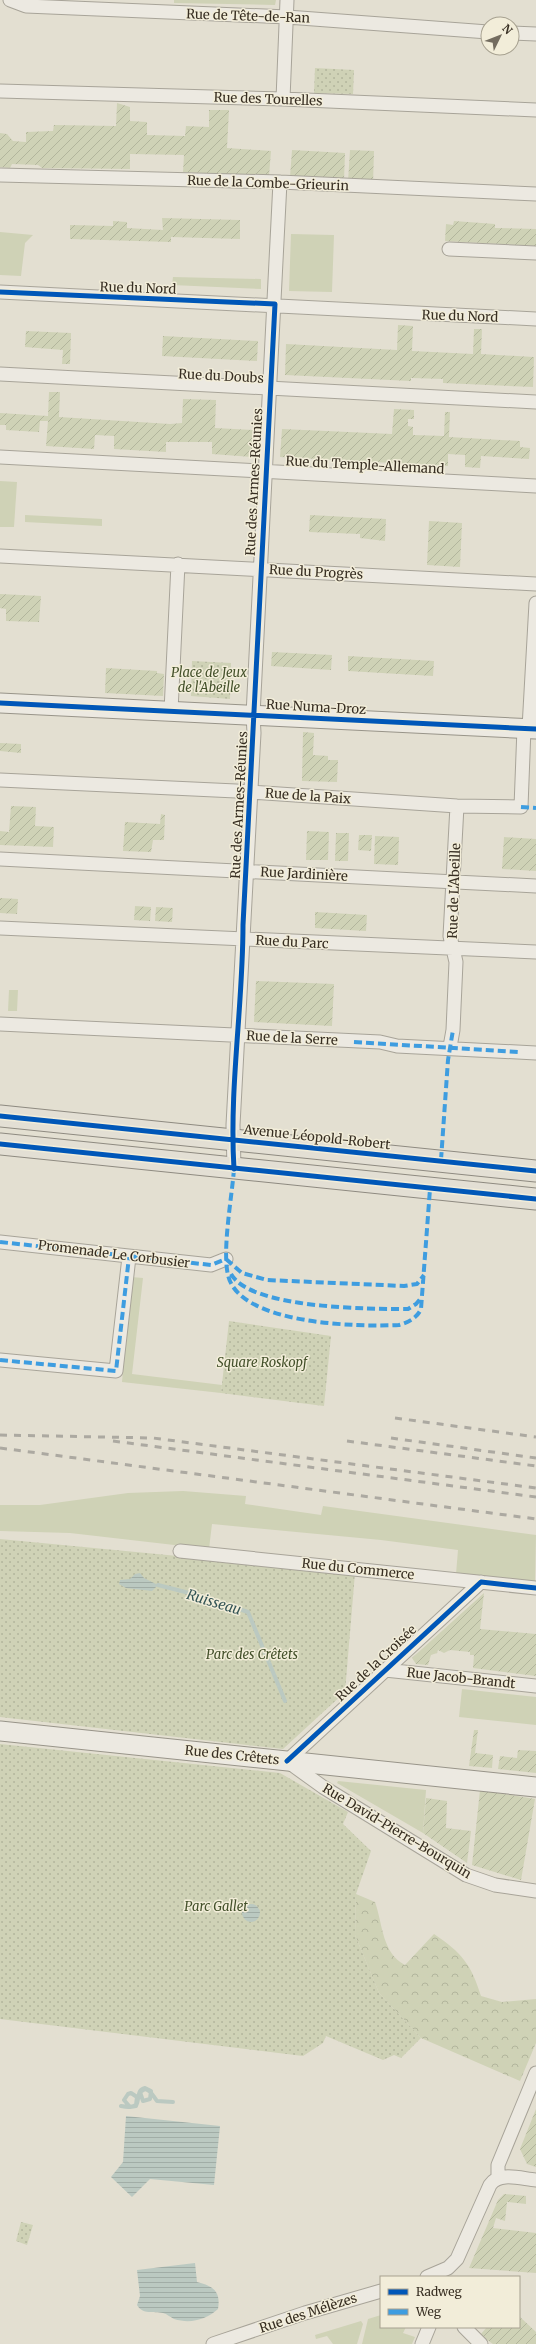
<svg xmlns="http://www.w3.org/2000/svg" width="536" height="2344" viewBox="0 0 536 2344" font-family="Merriweather,serif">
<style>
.grass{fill:#cfd2b6}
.forest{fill:url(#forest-crowns)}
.park{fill:url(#park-dots)}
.garden{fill:url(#garden-furrows)}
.water{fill:url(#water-rules)}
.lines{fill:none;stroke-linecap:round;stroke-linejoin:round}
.stream{stroke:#bbc9c1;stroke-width:4}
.street-casing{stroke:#a8a499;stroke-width:15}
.secondary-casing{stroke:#989489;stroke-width:21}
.primary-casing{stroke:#8e8a80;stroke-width:23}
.street{stroke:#ece9e1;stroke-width:13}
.secondary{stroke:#ece9e1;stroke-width:19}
.primary{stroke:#e3dfd4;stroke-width:21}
.rail{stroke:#aca9a1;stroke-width:3;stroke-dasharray:7 7;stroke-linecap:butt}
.quiet{stroke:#3e9de0;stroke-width:4;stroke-dasharray:8 4;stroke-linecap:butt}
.cycleway-casing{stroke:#f2edd9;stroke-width:8}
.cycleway{stroke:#0057b8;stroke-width:5}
.labels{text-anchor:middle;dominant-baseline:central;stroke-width:3;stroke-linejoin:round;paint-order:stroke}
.street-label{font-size:13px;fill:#372e22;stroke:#f2edd9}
.park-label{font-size:13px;font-style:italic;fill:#44512b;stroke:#f2edd9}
.water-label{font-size:14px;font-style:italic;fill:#335455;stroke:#f2edd9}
</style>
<defs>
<pattern id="forest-crowns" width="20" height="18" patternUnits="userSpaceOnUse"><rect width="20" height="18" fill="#cfd2b6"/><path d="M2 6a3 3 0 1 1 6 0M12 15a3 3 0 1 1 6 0" fill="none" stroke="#b2b59c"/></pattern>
<pattern id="park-dots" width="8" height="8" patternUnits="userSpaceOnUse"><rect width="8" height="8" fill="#cfd2b6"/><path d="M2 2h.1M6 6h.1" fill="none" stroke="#b2b59c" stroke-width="1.8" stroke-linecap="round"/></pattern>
<pattern id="garden-furrows" width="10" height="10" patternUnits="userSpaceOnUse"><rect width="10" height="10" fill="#cfd2b6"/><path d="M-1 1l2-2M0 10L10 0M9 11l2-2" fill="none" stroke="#b2b59c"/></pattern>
<pattern id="water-rules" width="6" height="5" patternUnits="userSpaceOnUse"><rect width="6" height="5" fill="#bbc9c1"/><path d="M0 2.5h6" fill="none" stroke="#a1ada6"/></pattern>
</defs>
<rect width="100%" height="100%" fill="#e3dfd1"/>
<!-- grass -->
<path class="grass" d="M174 0H276L275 5 174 3Z
M0 232 33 235 25 243 21 276 0 275Z
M291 234 334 235 332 292 289 291Z
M173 277 261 279V289L172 285Z
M0 481 17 482 14 527H0Z
M25 515 102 519V526L25 522Z
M9 990H18L17 1011H8Z
M131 1277 143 1278 132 1374 222 1385 221 1393 122 1382Z
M183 1491 246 1496 245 1504 321 1515 323 1506 536 1535 535 1582 456 1574 458 1550 381 1540 212 1524 209 1549 70 1533 0 1531V1505H40L128 1493Z
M462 1689 536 1697V1725L459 1717Z
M338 1781 426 1790 423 1833 337 1783Z
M381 2315V2327H406L403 2333 415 2337 412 2344H362L368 2319Z
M361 2321 363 2324 357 2344H333L327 2336 316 2339 315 2335Z"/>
<!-- forest -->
<path class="forest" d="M356 1894 375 1902C383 1925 382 1953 405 1965L434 1934C462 1953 471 1964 481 1996L502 2002 536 1999V2043L520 2081 421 2038 379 1993 355 1935Z"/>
<!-- park -->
<path class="park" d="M315 68 354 70 353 94 314 93Z
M192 661 231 663 230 699 191 696Z
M229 1321 331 1336 324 1406 221 1393Z
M0 1539 355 1573 345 1692 283 1749 0 1717Z
M0 1744 280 1773 348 1812 343 1824 371 1851 356 1894 355 1935 379 1993 421 2038 401 2058 394 2055 383 2060 326 2036 323 2043 303 2056 0 2019Z
M21 2222 33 2225 27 2245 16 2241Z"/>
<!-- garden -->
<path class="garden" d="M117 103 130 107V121L147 122V135L185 136 186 126 209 127V110H229L227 148 271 151 269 176 183 172 184 155 130 154V169L42 168 38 165 12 164 10 168 0 167V133L7 134 13 141 26 142V132L53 131 54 125 116 126Z
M292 150 345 153 344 180 290 177Z
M350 150 374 151 373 184 348 182Z
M162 218 240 220V239L171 237V242L70 239V225L113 226V221L127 222V228L163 230Z
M454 221 495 224V228L536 229V246L445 241 446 224 453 225Z
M398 325 413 326 412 351 473 354 474 329H482L481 354 534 357 533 387 443 383V379L411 378V381L285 375 286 344 397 350Z
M26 331 71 333 70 364H62L63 350 25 347Z
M163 336 258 341 257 361 162 356Z
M49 392H60L59 417 170 424 182 423 183 399 216 400 215 428 253 430 252 457 212 454V442H166V452L114 449V436L95 435 94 449 46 446 48 421H40L39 432 6 430V425H0V413L48 416Z
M394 409 414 410V419H408V426L413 427V435L444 436 445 412H450L449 437 520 441V447L530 448 529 459 481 456 480 468 465 467V455L448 454V466L280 457 282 429 392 434Z
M310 515 386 519 385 541 360 538V534L309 532Z
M429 521 462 523 460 567 427 565Z
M0 594 41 596 39 622 6 621V609L0 608Z
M272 652 332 655 331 670 271 666Z
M348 656 434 661 433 676 348 671Z
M106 668 157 671V673L164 674 163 696 105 693Z
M303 732 314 733 313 755 328 756V760H338L337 782 302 781Z
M0 743 21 744V753L0 751Z
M11 806 36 807 35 826 54 827 53 847 0 845V831L9 832Z
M161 814 165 815 164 840H153L151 852 123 851 125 822 160 824Z
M307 831 329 832 328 860H306Z
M336 833H349L348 861H335Z
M359 835H372L371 851 358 850Z
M375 836 399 837 398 865 374 864Z
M504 837 536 839V871L502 869Z
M0 898 18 899 17 914 0 913Z
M135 906 151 907 150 921 134 920Z
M156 907 173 908 172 922 155 921Z
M315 912 367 915 366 931 315 928Z
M256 981 334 984 332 1026 254 1022Z
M484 1593 480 1629 536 1634V1676L473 1668 474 1655H470V1652L450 1650 444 1653 438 1650 437 1653 431 1655 428 1665 416 1664 412 1658Z
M474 1730H478L475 1753 493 1755 492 1768 469 1766Z
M518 1750 536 1751V1773L498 1769 500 1756 517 1758Z
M480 1790 535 1799 521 1880 472 1865Z
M426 1798 447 1801 446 1828 471 1831 467 1863 423 1833Z
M536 2109V2167L527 2164 520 2149Z
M504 2194 526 2196V2204L507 2202 505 2221 496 2218 493 2228 536 2233V2273L469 2268 498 2200Z
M519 2316 536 2332V2344H493L480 2335 487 2327H519Z"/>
<!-- water -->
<path class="water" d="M140 1573 144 1578 158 1585 152 1591 126 1588 119 1584 120 1580 130 1579 135 1574Z
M242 1913a9 9 0 1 1 18 0a9 9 0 1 1-18 0Z
M126 2116 220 2126 214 2185 150 2179 132 2197 111 2177 123 2162Z
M195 2263 197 2282C213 2286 221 2291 218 2309 206 2320 190 2324 174 2319 170 2317 167 2314 163 2313 153 2311 143 2315 137 2305L140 2296 137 2270Z"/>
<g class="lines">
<!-- stream -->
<path class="stream" d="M158 1585 197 1595 248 1612 285 1701
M121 2106C126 2107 131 2108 136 2105L137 2097 131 2093 128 2094 124 2100 130 2107 136 2106C140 2099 136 2090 145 2088L151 2091 150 2099 143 2101 140 2092 145 2089C151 2090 153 2096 157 2101L173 2102"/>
<!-- street casing -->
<g class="street-casing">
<path id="street" d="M10 0 26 6 287 17 488 32
M512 33 536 34
M0 91 283 99 536 110
M283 99 287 0
M0 175 280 182 536 194
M449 249 536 253
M0 292 536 319
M0 374 536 402
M0 457 536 486
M0 556 536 584
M171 711 178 564
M529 728 536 603
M0 780 236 791 457 806 521 807 524 728
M0 859 536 886
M0 928 536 952
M0 1024 380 1042 397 1046 536 1053
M450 1047 453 1030 456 962 450 936 457 806
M234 1169 233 1125 254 733 253 715 280 182
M0 1242 211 1265 226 1259
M0 1360 116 1371 129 1257
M180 1551 536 1588
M481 1582 287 1761 323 1787 466 1875 495 1885 536 1891
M385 1670 536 1686
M498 2178V2165L536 2073
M427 2277 448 2268 457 2259 490 2185C499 2171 522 2179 536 2180
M464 2327 481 2344
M213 2344 305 2313 381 2291
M422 2344 429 2327"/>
</g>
<!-- secondary casing -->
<g class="secondary-casing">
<path id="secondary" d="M0 703 536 729
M0 1731 536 1787"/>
</g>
<!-- primary casing -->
<g class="primary-casing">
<path id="primary" d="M0 1116 536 1171
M0 1144 536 1199"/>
</g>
<!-- street -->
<use href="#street" class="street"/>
<!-- secondary -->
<use href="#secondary" class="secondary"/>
<!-- primary -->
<use href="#primary" class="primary"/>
<!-- rail -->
<path class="rail" d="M395 1418 536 1437
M0 1435 153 1438 536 1488
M391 1438 536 1458
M113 1441 536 1497
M347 1441 536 1466
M0 1448 536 1519"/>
<!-- quiet -->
<path class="quiet" d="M521 807 536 808
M354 1042 519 1052
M441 1160 448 1060 453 1030
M234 1169C232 1196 222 1250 228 1275 239 1325 359 1327 399 1325 409 1322 417 1318 421 1309L430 1189
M0 1242 211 1265 226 1259
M226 1259 242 1273 267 1280 404 1286 417 1284 424 1275
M231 1274C251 1309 370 1309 408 1309L416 1304 422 1297
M0 1360 116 1371 129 1257"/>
<!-- cycleway casing -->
<g class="cycleway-casing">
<path id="cycleway" d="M0 292 275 304 243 925C243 1006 229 1088 234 1169
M0 703 536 729
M0 1116 536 1171
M0 1144 536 1199
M287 1761 481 1582 536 1588"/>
</g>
<!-- cycleway -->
<use href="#cycleway" class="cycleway"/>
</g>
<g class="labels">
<!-- street labels -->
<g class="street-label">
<text transform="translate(248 16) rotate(2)">Rue de Tête-de-Ran</text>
<text transform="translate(268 99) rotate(2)">Rue des Tourelles</text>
<text transform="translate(268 183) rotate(2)">Rue de la Combe-Grieurin</text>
<text transform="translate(138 288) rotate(2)">Rue du Nord</text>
<text transform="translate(460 316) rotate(2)">Rue du Nord</text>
<text transform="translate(221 376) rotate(3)">Rue du Doubs</text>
<text transform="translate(365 465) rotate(3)">Rue du Temple-Allemand</text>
<text transform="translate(254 482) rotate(-87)">Rue des Armes-Réunies</text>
<text transform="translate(316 572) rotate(3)">Rue du Progrès</text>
<text transform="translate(316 707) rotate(3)">Rue Numa-Droz</text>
<text transform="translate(308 796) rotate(4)">Rue de la Paix</text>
<text transform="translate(239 805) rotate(-87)">Rue des Armes-Réunies</text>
<text transform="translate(304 874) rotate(3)">Rue Jardinière</text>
<text transform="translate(454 891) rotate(-88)">Rue de L'Abeille</text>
<text transform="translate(292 942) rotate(3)">Rue du Parc</text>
<text transform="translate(292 1038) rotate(3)">Rue de la Serre</text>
<text transform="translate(317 1137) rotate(6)">Avenue Léopold-Robert</text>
<text transform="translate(114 1254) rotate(7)">Promenade Le Corbusier</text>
<text transform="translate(358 1569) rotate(6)">Rue du Commerce</text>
<text transform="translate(376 1663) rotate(-43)">Rue de la Croisée</text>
<text transform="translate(461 1678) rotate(6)">Rue Jacob-Brandt</text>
<text transform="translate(232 1755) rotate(6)">Rue des Crêtets</text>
<text transform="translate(397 1831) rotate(31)">Rue David-Pierre-Bourquin</text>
<text transform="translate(308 2313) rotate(-18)">Rue des Mélèzes</text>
</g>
<!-- park labels -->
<g class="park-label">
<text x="209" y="672">Place de Jeux<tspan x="209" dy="15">de l'Abeille</tspan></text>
<text x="262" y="1362">Square Roskopf</text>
<text x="252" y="1654">Parc des Crêtets</text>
<text x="216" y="1906">Parc Gallet</text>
</g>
<!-- water labels -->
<g class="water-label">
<text transform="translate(214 1602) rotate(17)">Ruisseau</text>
</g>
</g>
<!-- legend -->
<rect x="380" y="2276" width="140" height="52" fill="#f2edd9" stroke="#a7a190"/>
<rect x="388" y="2289" width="20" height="6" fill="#0057b8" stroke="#a7a190"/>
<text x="416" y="2296" font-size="12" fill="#372e22">Radweg</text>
<rect x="388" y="2309" width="20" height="6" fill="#3e9de0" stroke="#a7a190"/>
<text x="416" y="2316" font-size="12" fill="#372e22">Weg</text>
<!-- north arrow -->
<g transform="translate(500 36) rotate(47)"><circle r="19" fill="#f2edd9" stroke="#a7a190"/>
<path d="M0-3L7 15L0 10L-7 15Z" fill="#736c5f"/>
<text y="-6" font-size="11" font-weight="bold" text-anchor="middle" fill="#372e22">N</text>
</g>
</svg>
